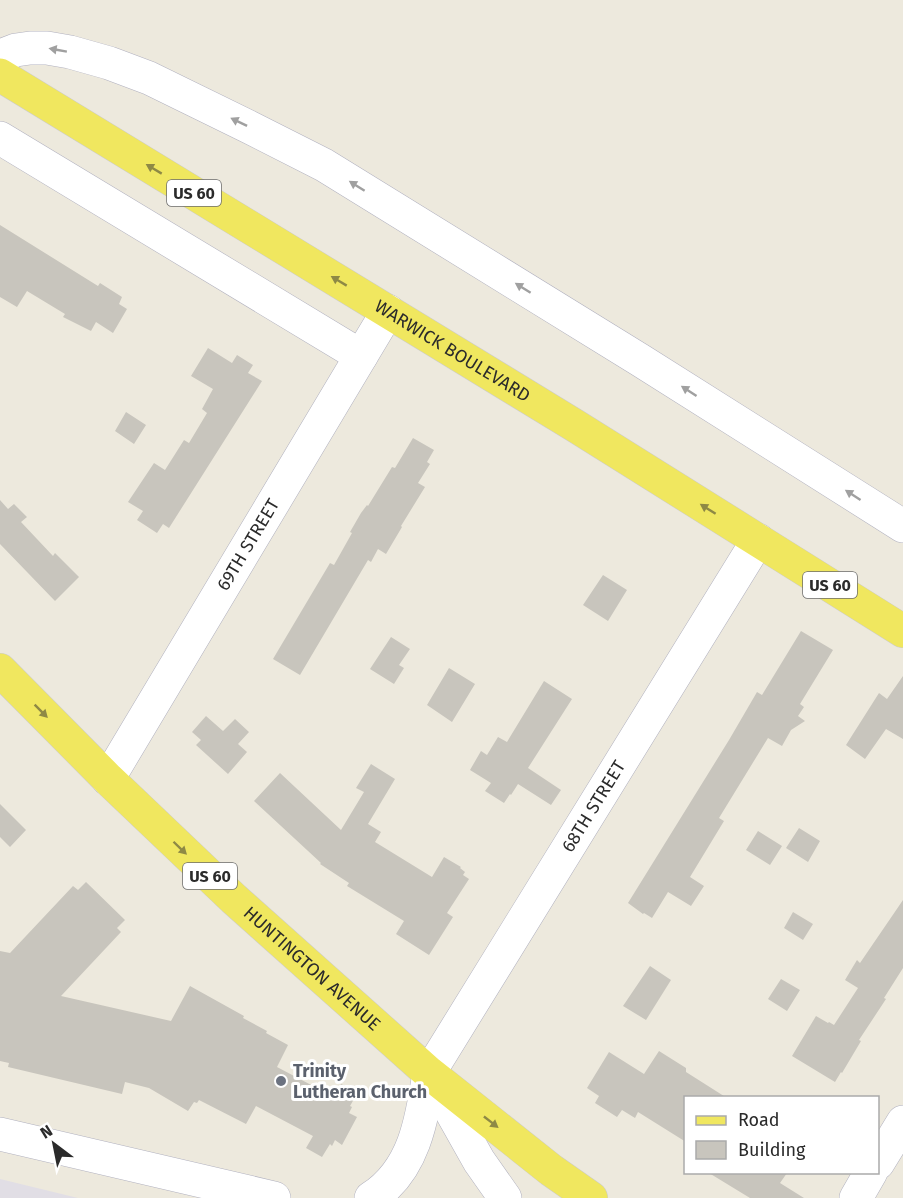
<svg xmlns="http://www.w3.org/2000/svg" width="903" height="1198" viewBox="0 0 903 1198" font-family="'Fira Sans',sans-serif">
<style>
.industrial{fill:#e1dee5}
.building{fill:#c8c5bd}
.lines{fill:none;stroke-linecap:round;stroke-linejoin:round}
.minor-casing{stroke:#b1b1bf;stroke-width:34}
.major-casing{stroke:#ccc;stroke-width:34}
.minor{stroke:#fff;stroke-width:33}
.major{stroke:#f0e75f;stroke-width:33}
.oneway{fill:#a0a0a0}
.oneway2{fill:#8e8945}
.worship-dot{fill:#6b7280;stroke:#fff;stroke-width:2}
.labels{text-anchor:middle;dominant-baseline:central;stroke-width:6;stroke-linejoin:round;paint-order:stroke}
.shield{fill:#fff;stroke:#6b6b6b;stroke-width:1.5}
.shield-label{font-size:16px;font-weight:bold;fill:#2b2b2b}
.street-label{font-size:18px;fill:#2b2b2b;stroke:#fff}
.worship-label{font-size:18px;font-weight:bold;fill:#5b616d;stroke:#fff;text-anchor:start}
</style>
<rect width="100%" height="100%" fill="#ede9dd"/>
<!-- industrial -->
<path class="industrial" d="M0 1179 78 1198H0Z"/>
<!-- building -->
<path class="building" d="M0 225 98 286 100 283 122 297 119 304 127 309 113 333 96 322 91 331 63 317 65 314 27 291 17 307 0 297Z
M208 348 232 363 237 355 253 365 248 373 262 381 169 528 163 524 157 533 137 520 143 511 128 502 154 463 165 470 184 440 189 443 207 413 202 409 213 389 191 376Z
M126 412 146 425 134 444 115 431Z
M413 438 434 450 427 462 430 464 418 483 425 487 401 526 402 527 386 554 378 549 371 562 368 560 300 675 273 659 330 563 334 565 352 533 350 532 361 513 367 505 368 506 392 467 395 468Z
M0 500 8 509 14 504 27 517 21 522 53 556 55 553 79 577 55 601 0 544Z
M603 575 627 590 608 621 583 605Z
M801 631 833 650 800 704 804 707 798 716 805 721 791 730 782 746 768 738 719 818 724 821 690 877 704 886 691 906 668 892 652 918 644 913 643 914 628 903 729 740 757 692 762 695Z
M391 637 410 649 399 665 404 668 394 684 370 669Z
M449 668 475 684 452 722 427 705Z
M903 676V739L886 729 865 759 846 745 879 693 887 699Z
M544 681 572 699 528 768 561 790 551 805 518 784 511 795 510 794 504 803 485 791 491 783 470 770 481 751 487 755 498 737 507 742Z
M206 716 223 731 235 719 249 732 238 744 247 752 228 774 196 745 201 740 192 732Z
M371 764 395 779 368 824 381 832 375 842 432 877 444 857 461 867 460 868 465 872 463 875 469 879 447 913 453 917 429 955 396 934 404 921 347 886 349 883 320 864 321 863 254 801 280 773 341 830 364 792 356 788Z
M0 804 26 830 10 847 0 837Z
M799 828 820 841 808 862 786 848Z
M758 831 782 846 770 865 746 850Z
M86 882 125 920 117 928 121 932 61 996 171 1021 190 986 244 1016 243 1018 267 1031 266 1033 288 1045 277 1067 334 1097 341 1084 358 1092 350 1106 352 1107 349 1113 357 1117 342 1145 335 1140 332 1146 330 1144 322 1157 306 1148 313 1136 256 1106 246 1124 199 1100 197 1103 194 1102 188 1111 149 1088 125 1082 122 1094 8 1067 9 1063 0 1061V951L10 953 73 886 78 890Z
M903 900V968L884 998 886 999 859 1040 861 1041 842 1073 841 1072 835 1082 792 1056 816 1016 828 1023 829 1022 834 1025 858 988 845 980 857 960 860 963Z
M793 912 813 924 803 940 784 928Z
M650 966 671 980 646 1020 623 1006Z
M781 979 800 990 787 1011 768 999Z
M659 1051 686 1068V1072L727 1098H686V1142L638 1112 635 1118 622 1110 617 1117 595 1103 599 1096 587 1088 609 1052 644 1074Z
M709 1173H787L780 1183 804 1198H750Z"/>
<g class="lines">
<!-- minor casing -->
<g class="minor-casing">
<g id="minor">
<path d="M0 56 16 50 30 48H47L70 52 109 63 149 78 249 127 324 165 640 360 903 526"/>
<path d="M0 138 361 356"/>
<path id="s1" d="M108 779 388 311"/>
<path d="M430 1074 479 1161 505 1198"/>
<path d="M0 1134 274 1198"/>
<path d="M878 1163 903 1122"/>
<path id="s2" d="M371 1198C414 1171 422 1120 429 1073L758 540"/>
<path d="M856 1198 871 1172"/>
</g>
</g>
<!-- major casing -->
<g class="major-casing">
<g id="major">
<path id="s3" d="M0 75 574 425 903 631"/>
<path id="s4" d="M0 670 108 779 234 899 429 1073 551 1170 591 1198"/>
</g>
</g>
<!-- minor -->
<use href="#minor" class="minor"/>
<!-- major -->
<use href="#major" class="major"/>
</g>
<!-- one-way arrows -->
<defs><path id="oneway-solid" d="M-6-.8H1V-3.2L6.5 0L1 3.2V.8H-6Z" transform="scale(1.5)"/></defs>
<g class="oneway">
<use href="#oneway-solid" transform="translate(58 50) rotate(-170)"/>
<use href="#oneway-solid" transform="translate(239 122) rotate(-154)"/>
<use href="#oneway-solid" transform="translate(357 186) rotate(-148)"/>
<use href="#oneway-solid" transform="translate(523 288) rotate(-148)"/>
<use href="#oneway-solid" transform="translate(689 391) rotate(-147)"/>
<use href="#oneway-solid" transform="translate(853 495) rotate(-147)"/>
</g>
<g class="oneway2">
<use href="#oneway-solid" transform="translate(154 169) rotate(-149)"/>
<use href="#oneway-solid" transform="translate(339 281) rotate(-149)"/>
<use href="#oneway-solid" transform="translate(708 509) rotate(-148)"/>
<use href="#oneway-solid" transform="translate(41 711) rotate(45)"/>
<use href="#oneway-solid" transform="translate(180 848) rotate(44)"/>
<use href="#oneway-solid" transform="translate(491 1122) rotate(38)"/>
</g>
<!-- markers -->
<circle class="worship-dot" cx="281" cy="1081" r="6"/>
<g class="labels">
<!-- shield labels -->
<g class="shield">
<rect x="167" y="180" width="54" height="26" rx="4.5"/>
<rect x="803" y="572" width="54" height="26" rx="4.5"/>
<rect x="183" y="863" width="54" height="26" rx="4.5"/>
</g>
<g class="shield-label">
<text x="194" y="193">US 60</text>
<text x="830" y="585">US 60</text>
<text x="210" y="876">US 60</text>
</g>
<!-- street labels -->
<g class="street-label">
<text stroke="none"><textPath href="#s3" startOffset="530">WARWICK BOULEVARD</textPath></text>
<text stroke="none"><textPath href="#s1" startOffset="273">69TH STREET</textPath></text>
<text stroke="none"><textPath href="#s2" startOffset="456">68TH STREET</textPath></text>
<text stroke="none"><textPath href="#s4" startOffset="432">HUNTINGTON AVENUE</textPath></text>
</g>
<!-- worship labels -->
<g class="worship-label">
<text x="293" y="1071">Trinity<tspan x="293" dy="21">Lutheran Church</tspan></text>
</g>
</g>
<!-- legend -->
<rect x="684" y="1096" width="195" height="78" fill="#ffffff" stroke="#aaaaaa" stroke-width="1.5"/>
<rect x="696" y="1116" width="30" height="9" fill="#f0e75f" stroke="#aaaaaa" stroke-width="1.5"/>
<text x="738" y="1126" font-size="18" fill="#2b2b2b">Road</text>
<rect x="696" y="1141" width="30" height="18" fill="#c8c5bd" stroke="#aaaaaa" stroke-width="1.5"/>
<text x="738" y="1156" font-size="18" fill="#2b2b2b">Building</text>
<!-- north arrow -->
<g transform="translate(54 1144) rotate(328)" stroke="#ffffff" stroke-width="4.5" paint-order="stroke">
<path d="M0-4.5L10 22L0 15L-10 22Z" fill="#2b2b2b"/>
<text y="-9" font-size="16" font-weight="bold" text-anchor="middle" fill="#2b2b2b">N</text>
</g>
</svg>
